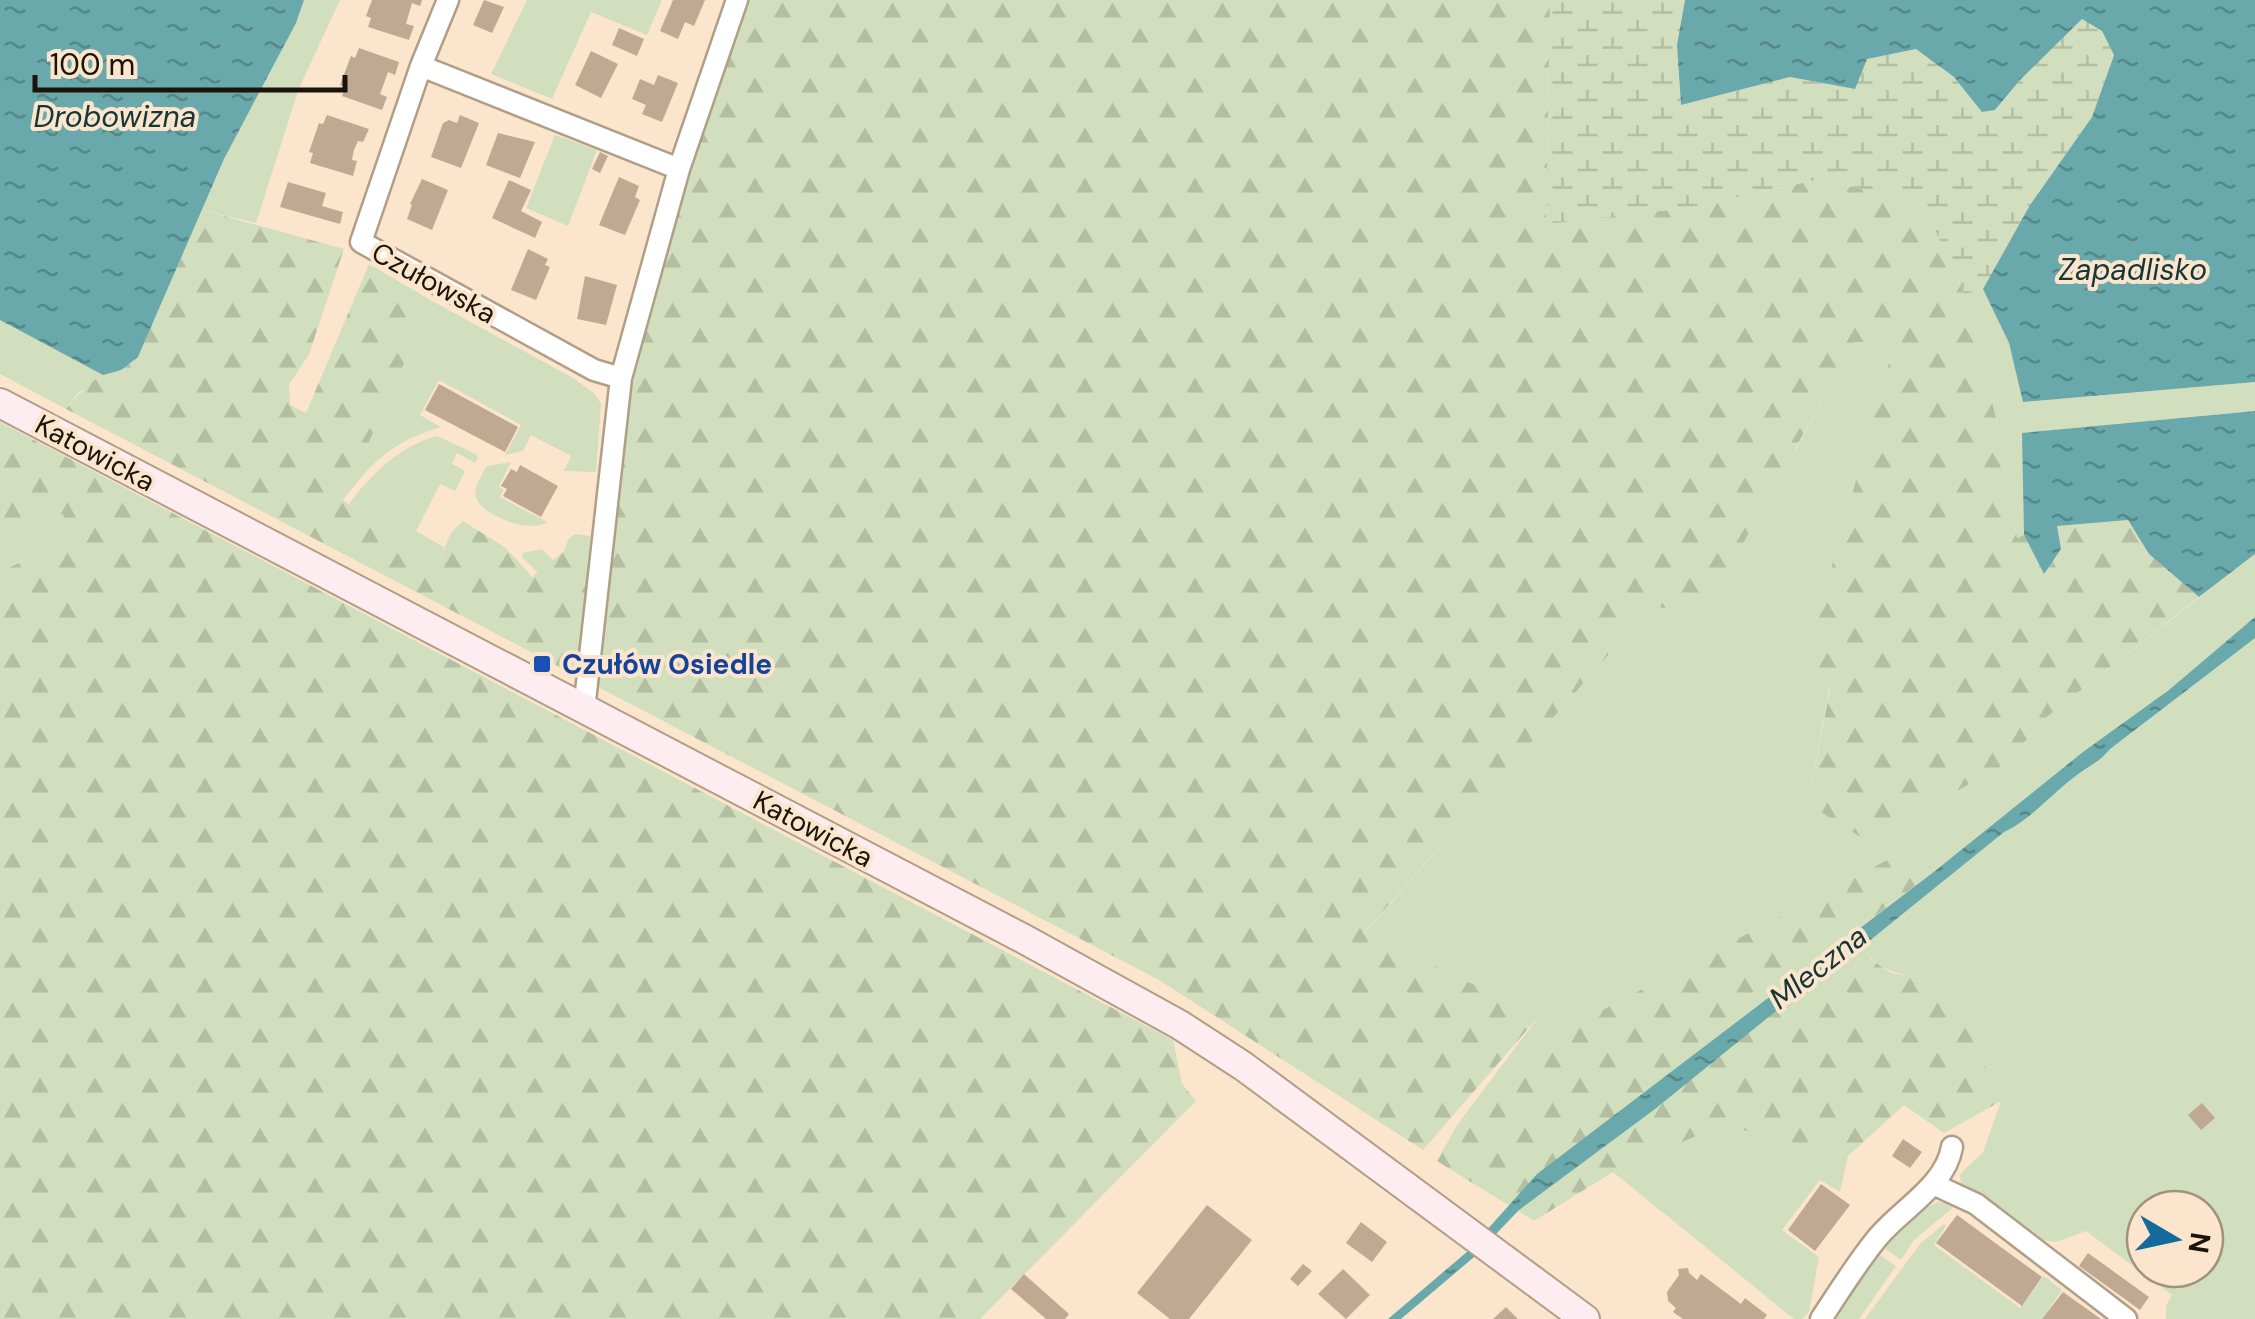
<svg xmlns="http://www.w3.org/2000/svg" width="2255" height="1319" viewBox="0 0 2255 1319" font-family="'DM Sans',sans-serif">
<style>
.green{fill:#d1dfbf;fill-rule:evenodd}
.forest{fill:url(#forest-firs)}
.wetland{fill:url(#wetland-marsh)}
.water{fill:url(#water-ripples)}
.building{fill:#bfa993}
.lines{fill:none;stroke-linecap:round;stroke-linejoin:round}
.street-casing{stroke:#b19e86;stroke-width:25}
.secondary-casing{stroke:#b19e86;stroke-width:32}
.street{stroke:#fff;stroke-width:20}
.secondary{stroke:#fdedf0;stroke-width:28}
.transit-dot{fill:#1a4fb4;stroke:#fbe6cd;stroke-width:4}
.labels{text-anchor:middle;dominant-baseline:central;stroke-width:8;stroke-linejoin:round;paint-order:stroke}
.street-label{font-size:28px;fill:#1b140b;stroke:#fbe6cd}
.transit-label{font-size:28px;font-weight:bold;fill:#164399;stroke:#fbe6cd;text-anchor:start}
.water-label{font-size:30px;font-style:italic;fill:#163638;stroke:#fbe6cd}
</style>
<defs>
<pattern id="forest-firs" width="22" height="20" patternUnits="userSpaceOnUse" patternTransform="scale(2.5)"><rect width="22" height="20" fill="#d1dfbf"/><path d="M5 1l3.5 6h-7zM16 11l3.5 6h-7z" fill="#b3bea3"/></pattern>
<pattern id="wetland-marsh" width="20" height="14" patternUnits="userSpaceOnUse" patternTransform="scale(2.5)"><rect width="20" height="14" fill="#d1dfbf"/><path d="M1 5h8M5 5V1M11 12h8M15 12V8" fill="none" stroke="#b3bea3"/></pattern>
<pattern id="water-ripples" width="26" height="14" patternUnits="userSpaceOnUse" patternTransform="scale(2.5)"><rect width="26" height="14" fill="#69a8ab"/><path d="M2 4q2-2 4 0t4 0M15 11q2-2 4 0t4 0" fill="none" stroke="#568889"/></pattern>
</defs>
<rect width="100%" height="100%" fill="#fbe6cd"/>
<!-- green -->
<path class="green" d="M304 0H340L299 88 256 223 202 210 224 159 296 23Z
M527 0H662L647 35 591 12 552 99 491 74Z
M555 135 597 150 568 226 526 208Z
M1983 289 2009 343 2024 402 2255 382V411L2023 433 2024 535 2017 539 2002 442 1965 294Z
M432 301 575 379 595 394 601 404 596 472 564 471 571 456 531 435 523 451 505 455 521 425 439 380 420 415 441 427C392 442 374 460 343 500Z
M0 320 103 375 78 393 66 409 0 374Z
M1854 341 1880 342 1889 363 1808 804 1867 840 2007 763 2043 720 2255 554V1319H2166V1306L2172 1295 2086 1231 2056 1242 2041 1240 1961 1184 1960 1174 1983 1152 2001 1101 1919 977C1893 974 1878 968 1861 947L1944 881 1910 848 1589 1017 1457 1125 1540 1015 1363 935 1652 604 1796 449ZM2145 1209H2205V1269H2145Z
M437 436 476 454 478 458 475 463 457 453 452 464 465 471 455 491 440 484 416 531 444 547 437 564 349 504C370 475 401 445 437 436Z
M511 462 499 487 504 490 500 497 547 522C532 534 481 516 476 497 473 487 482 476 486 466Z
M63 514 69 539 0 572V534Z
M575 534 590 536 589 556 564 551 569 538Z
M542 549 553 560 538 573 522 557V553Z
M1722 1125 1848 1156 1840 1192 1820 1180 1782 1230 1819 1257 1809 1312 1802 1319H1794L1613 1172Z
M1938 1202 1957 1204 1913 1241 1901 1260 1883 1247 1914 1214Z
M1944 1224 1946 1226 1934 1245 2020 1308 2044 1276 2062 1290 2042 1319H1865L1920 1244Z
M1877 1253 1896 1266 1859 1319H1835Z"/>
<!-- forest -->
<path class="forest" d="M747 0H1550L1546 223 1687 208 1821 179 1923 204 1965 294 2002 442 2017 538 2024 535 2044 574 2056 526 2128 520 2149 554 2199 597 2043 720 2007 763 1867 841 1808 804 1830 689 1805 662 1889 363 1880 342H1854L1702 618 1652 605 1363 934 1540 1015 1423 1150 1159 980 66 409C76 397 88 383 102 375 115 369 126 366 138 357L202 210 344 249 309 354 289 385 290 405 306 413 369 264 432 301 343 500 437 564 451 533 463 521 506 548 532 577 564 551 609 560 632 386 686 170Z
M0 422 1173 1040 1182 1084 1196 1101 980 1319H0V572L69 539 63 514 0 534Z
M1910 848 1935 871 1842 941 1861 947 1872 960 1891 973 1919 977 1954 1000 2001 1101 1944 1133 1904 1105 1848 1156 1722 1125 1613 1172 1534 1221 1437 1161 1457 1125 1589 1017Z"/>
<!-- wetland -->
<path class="wetland" d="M1550 0H1685L1677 45 1681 105 1790 77 1854 89 1866 59 1916 49 1954 77 1983 112 1996 110 2021 79 2082 18 2102 31 2114 54 2092 117 2030 205 1983 289 1965 294 1923 204 1821 179 1687 208 1546 224Z"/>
<!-- water -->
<path class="water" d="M0 0H304L296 23 224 159 138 357 121 370 103 375 0 320Z
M1685 0H2255V382L2023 402 2009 343 1983 289 2030 205 2092 117 2114 55 2102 31 2082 19 2021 79 1995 110 1982 112 1954 77 1916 49 1867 59 1855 89 1790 77 1681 105 1677 45Z
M2255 411V554L2199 597 2149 554 2128 520 2057 526 2061 549 2044 574 2024 535 2022 433Z
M2255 617V638L2110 749C2099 763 2086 767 2073 778 2052 794 2027 822 2004 832L1821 980 1808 985 1655 1109 1519 1210 1474 1257 1401 1319H1388L1468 1251 1537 1174 1935 871 2083 752 2169 690Z"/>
<!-- building -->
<path class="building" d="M372 0H422L420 6 412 3 406 24 414 26 409 40 368 27 371 18 366 16Z
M484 0 504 7 492 33 473 25Z
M673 0H705L694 26 685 22 678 39 660 31Z
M619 28 644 39 637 56 612 45Z
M359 48 399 62 395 75 388 72 380 94 387 97 382 110 342 96 345 87 340 85 351 56 355 58Z
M591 51 618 64 601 98 575 85Z
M658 75 678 83 662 122 642 114 646 105 632 99 640 79 654 85Z
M327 115 369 129 363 142 358 141 354 150 352 160 357 161 353 176 310 163 313 153 309 152 319 123 323 124Z
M460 115 479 123 461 168 431 157 443 123 449 120 457 123Z
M498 133 535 142 520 178 486 165Z
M600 152 608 156 600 173 592 169Z
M619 177 639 186 635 197 640 200 625 235 599 225Z
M422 179 448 190 432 230 407 219 412 205 410 204Z
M509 180 531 190 521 211 542 222 535 238 492 218Z
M288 182 326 193 322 206 343 212 340 224 280 207Z
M528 249 548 259 545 265 550 267 536 300 511 290Z
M585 276 617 285 606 325 577 319Z
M439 384 518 427 505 452 425 410Z
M520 465 558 486 541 517 503 496 507 489 501 486 511 469 517 472Z
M2202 1103 2215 1118 2201 1130 2188 1115Z
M1903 1139 1922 1152 1910 1168 1892 1156Z
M1821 1184 1850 1205 1815 1251 1788 1230Z
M1207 1205 1252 1240 1189 1319H1170L1137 1293Z
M1957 1215 2042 1277 2022 1306 1936 1243Z
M1361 1222 1387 1242 1372 1262 1346 1243Z
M2088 1253 2149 1297 2140 1310 2079 1266Z
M1303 1264 1312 1271 1298 1286 1290 1279Z
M1688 1268 1689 1273 1697 1280 1701 1274 1741 1304 1745 1298 1767 1315 1764 1319H1683L1673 1312 1676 1308 1668 1301 1667 1292 1679 1275 1678 1269Z
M1343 1269 1370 1295 1346 1319 1318 1294Z
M1024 1274 1069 1314 1065 1319H1046L1011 1289Z
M2063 1292 2101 1319H2042Z
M1506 1307 1518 1319H1493Z"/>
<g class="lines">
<!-- street casing -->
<g class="street-casing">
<path id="street" d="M448 0 421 66 361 242 594 370 621 378
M421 66 679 169
M584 710 621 378 679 169 737 0
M1933 1184 1976 1204 2126 1319
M1821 1319C1838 1293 1855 1266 1874 1242 1897 1211 1945 1188 1952 1147"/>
</g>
<!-- secondary casing -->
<g class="secondary-casing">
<path id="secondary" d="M0 403 1024 939 1180 1025 1243 1066 1585 1319"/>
</g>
<!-- street -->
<use href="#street" class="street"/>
<!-- secondary -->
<use href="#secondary" class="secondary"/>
</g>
<!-- markers -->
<rect class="transit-dot" x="532" y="654" width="20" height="20" rx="5"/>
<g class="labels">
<!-- street labels -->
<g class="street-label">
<text transform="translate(434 283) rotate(29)">Czułowska</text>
<text transform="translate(95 453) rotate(28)">Katowicka</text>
<text transform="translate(813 829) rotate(28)">Katowicka</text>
</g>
<!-- transit labels -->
<g class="transit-label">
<text x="562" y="664">Czułów Osiedle</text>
</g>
<!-- water labels -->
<g class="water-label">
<text x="115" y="116">Drobowizna</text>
<text x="2133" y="269">Zapadlisko</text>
<text transform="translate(1818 967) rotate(-38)">Mleczna</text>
</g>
</g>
<!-- north arrow -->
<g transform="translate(2175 1239) rotate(99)"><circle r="48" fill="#fbe6cd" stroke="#a1927f" stroke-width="2.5"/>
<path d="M0-8L18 38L0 25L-18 38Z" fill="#146b9b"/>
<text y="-15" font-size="28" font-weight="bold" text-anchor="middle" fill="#1b140b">N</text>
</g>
<!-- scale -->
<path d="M35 75v15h310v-15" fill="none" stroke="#1b140b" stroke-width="5"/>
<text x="50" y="75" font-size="30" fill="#1b140b" stroke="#fbe6cd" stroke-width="8" paint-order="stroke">100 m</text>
</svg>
